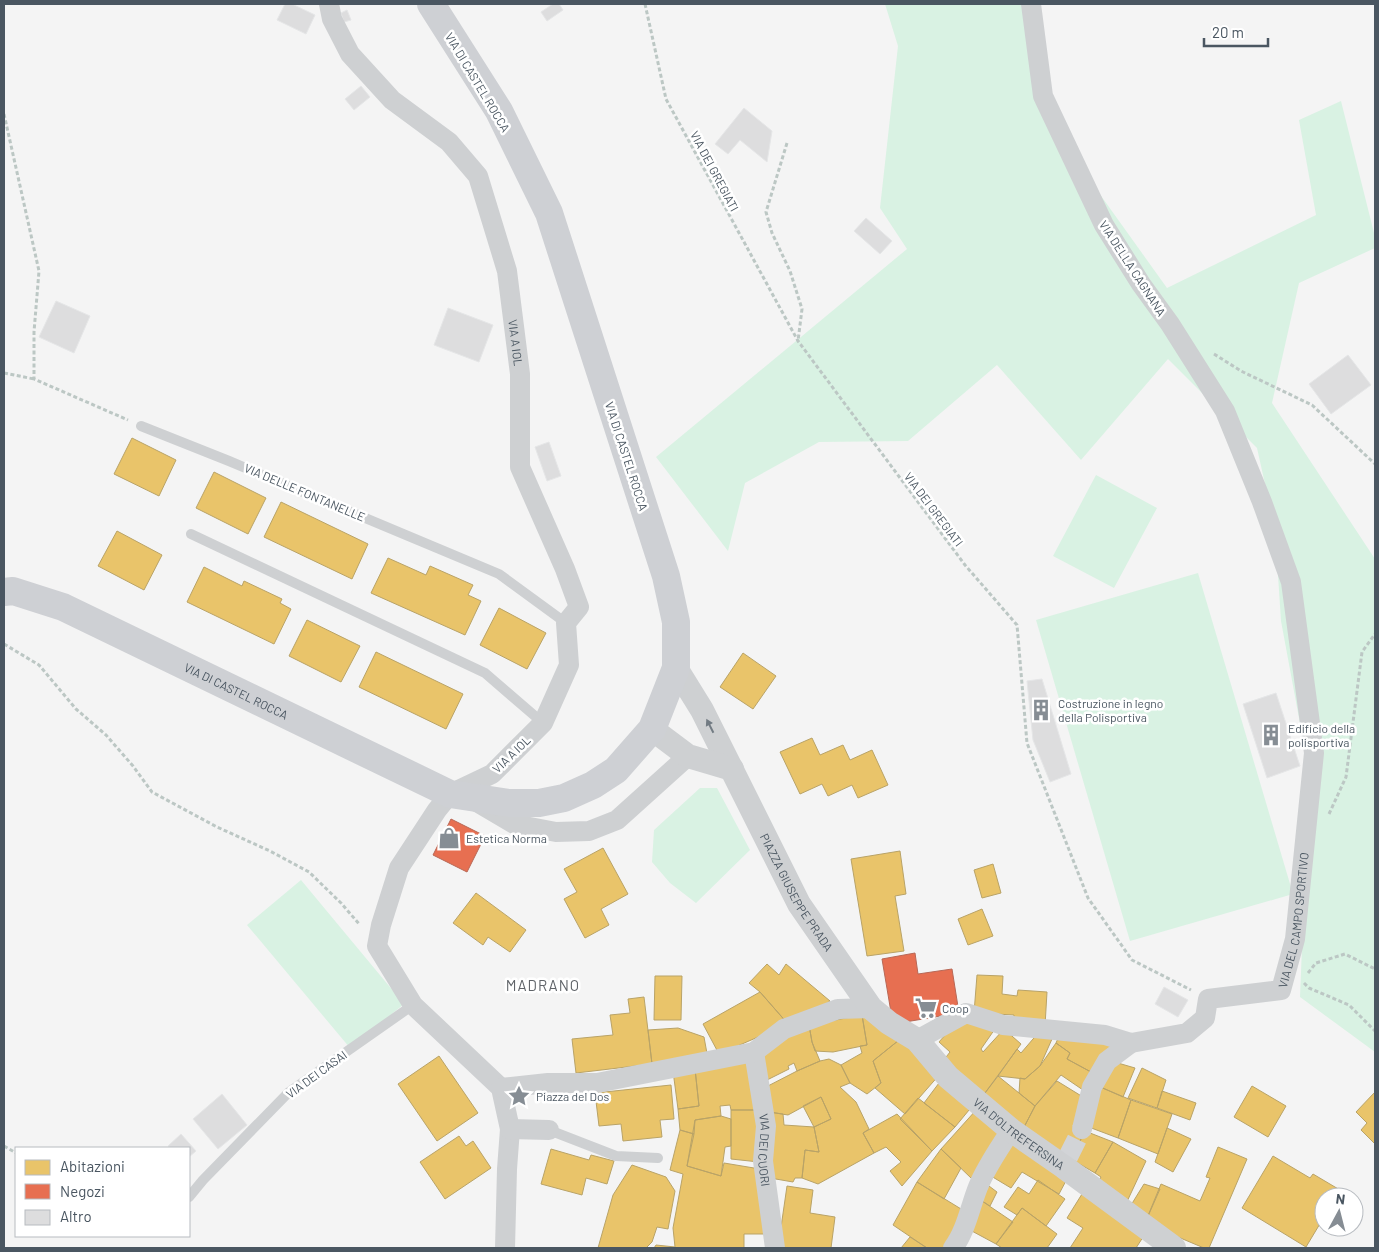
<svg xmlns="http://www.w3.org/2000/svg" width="1379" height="1252" viewBox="0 0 1379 1252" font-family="Barlow,sans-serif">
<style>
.green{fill:#d9f2e3}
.homes{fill:#e9c46a;stroke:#b9a367}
.shops{fill:#e76f51;stroke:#b86856}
.building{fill:#ddddde;stroke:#e5e6e7}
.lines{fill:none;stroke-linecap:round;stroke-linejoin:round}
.minor-tunnel{stroke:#d2d4d7;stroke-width:20;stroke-dasharray:20 10;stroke-linecap:butt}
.path{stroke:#bcc7c4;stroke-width:3;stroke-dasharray:4 2.5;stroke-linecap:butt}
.service{stroke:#ced0d2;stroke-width:10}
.minor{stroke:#ced0d2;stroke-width:20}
.tertiary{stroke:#ced0d2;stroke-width:24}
.secondary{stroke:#ced0d4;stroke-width:28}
.oneway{fill:#727b83}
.labels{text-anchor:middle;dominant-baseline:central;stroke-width:5;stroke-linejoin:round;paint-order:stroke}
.street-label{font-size:12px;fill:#4a5661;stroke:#fff}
.poi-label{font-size:12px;fill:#4a5661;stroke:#fff;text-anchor:start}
.quarter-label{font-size:15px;letter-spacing:1px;fill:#5f6368;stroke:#fff}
</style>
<rect width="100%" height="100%" fill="#f4f4f4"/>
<!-- green -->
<path class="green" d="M885 4H1026L1041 112 1167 288 1316 215 1299 120 1341 101 1375 237V248L1299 283 1272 403 1375 559V1052L1300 997 1309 772 1281 621 1275 529 1257 448 1168 359 1081 460 997 365 908 441 819 442 745 483 728 551 656 457 907 249 880 208 898 46Z
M1096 475 1157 508 1114 588 1053 556Z
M1198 573 1293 894 1130 941 1036 620Z
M700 788H717L750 850 696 903 670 883 652 862 654 830Z
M301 880 404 1004 350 1048 247 925Z"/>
<!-- homes -->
<path class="homes" d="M132 438 176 460 159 496 114 474Z
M214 472 266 498 248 534 196 508Z
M281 502 368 544 352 579 264 537Z
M117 531 162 555 144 590 98 566Z
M388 558 426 575 430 566 473 585 468 595 481 601 465 635 371 593Z
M204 567 242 586 244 581 282 599 280 603 291 609 274 644 187 602Z
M499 608 546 633 527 669 480 645Z
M307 620 360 646 341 682 289 656Z
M376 652 463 694 446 729 359 687Z
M743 653 776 676 753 709 720 687Z
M812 738 820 755 843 745 850 760 872 750 888 785 858 798 852 785 828 796 822 784 800 794 780 752Z
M603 848 628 894 601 909 609 925 585 938 564 899 577 892 564 869Z
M900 851 906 894 895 896 904 951 867 956 851 859Z
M993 864 1001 893 982 898 974 870Z
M476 893 526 930 510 952 488 937 483 945 453 923Z
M982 909 993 936 968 945 958 919Z
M767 964 779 975 786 964 830 1001 813 1013 788 1024 760 992 749 983Z
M977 975 1003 976 1002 994 1017 996 1018 990 1047 992 1045 1026 1014 1023V1015L974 1013Z
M655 976H682L681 1020H654Z
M760 992 788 1024 719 1054 703 1024Z
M644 997 652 1064 576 1073 572 1039 613 1035 610 1015 630 1013 628 999Z
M862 1015 904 1036 873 1061 881 1083 867 1094 850 1083 841 1065 862 1053 860 1046 867 1045Z
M862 1015 867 1045 833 1052 815 1051 812 1042 809 1025Z
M967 1016 997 1026 981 1049 983 1052 1004 1029 1021 1044 982 1097 943 1061 950 1052 939 1042 953 1026Z
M809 1025 812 1042 820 1061 797 1071 794 1063 788 1066 789 1069 763 1082 760 1058 778 1039Z
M678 1028 704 1037 708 1059 652 1064 648 1030Z
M1039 1032 1052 1039 1040 1066 1025 1079 998 1076 1017 1049 1021 1053Z
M1060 1034 1114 1045 1091 1072 1067 1059 1070 1053 1056 1043Z
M904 1036 940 1074 905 1114 875 1088 881 1083 873 1061Z
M1056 1043 1070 1053 1067 1059 1091 1072 1083 1090 1061 1075 1035 1106 1019 1093 1020 1078 1025 1079 1040 1066Z
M439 1056 478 1113 437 1141 398 1084Z
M829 1059 841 1065 850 1083 840 1087 856 1102 869 1129 863 1133 874 1153 818 1184 802 1178 805 1150 819 1152 814 1127 831 1119 821 1097 788 1115 769 1112 764 1088 797 1071 820 1061Z
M751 1061 760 1110H731L730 1105 720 1106 721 1116 695 1120 694 1134 680 1130 678 1109 699 1106 695 1069Z
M1111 1061 1135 1068 1123 1097 1098 1086Z
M1142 1068 1166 1080 1157 1108 1128 1098Z
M695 1069 699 1106 678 1109 673 1071Z
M998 1076 1035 1106 1022 1131 982 1097Z
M942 1079 974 1104 955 1127 924 1103Z
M1057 1081 1083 1097 1085 1131 1071 1159 1022 1131 1035 1106Z
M671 1085 674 1119 660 1120 662 1137 623 1141 621 1124 599 1126 595 1093Z
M1098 1086 1131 1100 1118 1138 1086 1126Z
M1252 1086 1286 1106 1268 1137 1234 1117Z
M1162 1091 1196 1103 1190 1120 1157 1108Z
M1375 1092V1144L1361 1130 1367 1123 1356 1112Z
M821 1097 831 1119 814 1127 803 1106Z
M918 1098 955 1127 932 1151 900 1119Z
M1131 1100 1172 1114 1158 1154 1118 1138Z
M977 1109 1004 1135 972 1179 941 1149Z
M731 1110H760L759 1162 731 1159Z
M769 1112 783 1114 784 1125 814 1127 819 1152 805 1150 802 1178H795L793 1182 770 1178Z
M897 1114 932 1151 902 1186 890 1171 901 1162 886 1147 874 1153 863 1133Z
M721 1116 731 1119V1146L725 1147 721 1176 687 1166 695 1120Z
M1167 1128 1191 1139 1173 1172 1155 1162Z
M680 1130 694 1134 687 1166 721 1176 724 1163 760 1169 768 1234H744V1248H654L656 1245 675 1247 673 1228 683 1174 670 1170Z
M1085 1131 1113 1142 1095 1173 1071 1159Z
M459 1136 466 1146 473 1141 491 1168 445 1199 420 1162Z
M1012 1136 1068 1177 1059 1194 1022 1172 1011 1188 991 1176Z
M1113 1142 1146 1161 1124 1208 1096 1186 1101 1177 1095 1173Z
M1218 1147 1247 1159 1209 1248H1204L1145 1223 1161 1184 1200 1201 1210 1178 1206 1177Z
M551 1149 589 1160 591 1155 614 1161 607 1184 586 1178 582 1195 541 1184Z
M941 1149 961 1168 944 1199 917 1182Z
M1273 1156 1310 1178 1313 1174 1340 1190 1336 1197H1324V1217L1306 1247 1242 1208Z
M632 1165 666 1177 675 1191 668 1229 657 1227 652 1242 646 1248H598L613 1195Z
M1038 1180 1065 1199 1046 1226 1022 1208 1017 1215 1004 1207 1018 1187 1029 1194Z
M917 1182 966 1212 947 1248H927L893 1225Z
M985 1183 997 1192 990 1206 979 1199Z
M1144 1184 1160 1189 1145 1223 1128 1210Z
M787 1186 813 1190 810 1213 835 1217 831 1248H778Z
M1082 1194 1145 1234 1136 1248H1070L1083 1228 1067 1218Z
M979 1199 1013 1222 996 1244 970 1230Z
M1022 1208 1057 1234 1047 1248H1002L996 1244Z
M910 1237 927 1248H901Z"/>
<!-- shops -->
<path class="shops" d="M451 819 485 836 467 872 433 855Z
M915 953 918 974 952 969 959 1013 893 1024 882 959Z"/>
<!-- building -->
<path class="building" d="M285 4H292L315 15 306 34 277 20Z
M553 4H559L563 10 547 21 541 12Z
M347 10 351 20 344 22 341 13Z
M361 86 370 97 354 110 345 99Z
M744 108 772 131 767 162 740 140 728 154 715 144Z
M866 218 892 241 880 254 854 231Z
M56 301 90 316 74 353 39 337Z
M448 308 493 325 479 362 434 345Z
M1348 355 1371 385 1331 414 1309 384Z
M549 442 561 476 547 481 535 447Z
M1042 679 1071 774 1050 782 1033 740 1027 681Z
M1276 693 1300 766 1267 778 1243 704Z
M1164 987 1188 1000 1178 1017 1155 1004Z
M222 1094 247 1125 218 1149 193 1119Z
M181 1134 196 1151 189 1157V1148H171L168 1146Z"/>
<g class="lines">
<!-- minor-tunnel -->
<path class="minor-tunnel" d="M1068 1157 1082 1129"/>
<!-- path -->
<path class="path" d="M645 4 666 99 798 341 965 565 1017 625 1027 743 1088 898 1132 960 1191 990
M4 114 39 271 34 332V379L128 420
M787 143 766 212 772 233 790 271 802 309 798 341
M1214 354 1241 371 1312 405 1375 464
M4 373 34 379
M4 644 39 665 76 709 106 735 133 766 152 792 217 827 270 851 309 872 341 903 360 925
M1329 814 1346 777 1362 652 1375 634
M1308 973 1316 963 1345 954 1375 969
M1304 983 1309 988 1349 1005 1375 1031
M4 1146 16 1153"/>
<!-- service -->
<path class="service" d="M141 426 229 461 499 574 566 623
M191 534 485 673 543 723
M549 1130 616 1156 658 1158
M189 1197 203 1180 289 1092 413 1005"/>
<!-- minor -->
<g class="minor">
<path id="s1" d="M329 4 332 19 350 54 392 100 449 142 478 176 507 271 520 374V467L565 569 579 607 566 623 569 665 543 723 492 774 450 794 437 810 399 868 381 925 377 946 413 1005 501 1088 510 1129 507 1169 505 1248"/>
<path d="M475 801 514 824 556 832 589 831 617 820 688 756"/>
<path id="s2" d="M917 1040 966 1013 1003 1025 1105 1035 1131 1043 1187 1033 1205 1018 1208 999 1281 990 1295 939 1314 753 1291 582 1262 502 1225 411 1170 324 1141 284 1104 225 1043 96 1031 4"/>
<path id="s3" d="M754 1052 766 1126 763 1161 775 1248"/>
<path d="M501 1088 548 1083H597L754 1052 784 1029 838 1009 871 1008"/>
<path d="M510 1129 549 1130"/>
<path d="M1082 1129 1092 1087 1107 1061 1131 1043"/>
<path d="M953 1248C966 1231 970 1207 978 1187 986 1167 999 1149 1011 1130"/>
</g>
<!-- tertiary -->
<g class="tertiary">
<path id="s4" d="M676 668 702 710 799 904 871 1008 889 1023 917 1040 948 1077 1011 1130 1064 1167 1174 1248"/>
<path d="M652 729 688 756 732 769"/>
</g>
<!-- secondary -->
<path class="secondary" id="s5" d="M4 592 13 591 63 607 450 794 509 803H539L564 798 593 785 616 770 652 729 676 668V622L666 576 549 213 499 111 431 4"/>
</g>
<!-- one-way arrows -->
<defs><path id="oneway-solid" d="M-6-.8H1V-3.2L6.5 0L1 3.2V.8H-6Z" transform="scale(1.25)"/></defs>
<use class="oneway" href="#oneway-solid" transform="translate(710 726) rotate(-117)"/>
<!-- icons -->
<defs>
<g id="building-bare" transform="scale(1.725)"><path d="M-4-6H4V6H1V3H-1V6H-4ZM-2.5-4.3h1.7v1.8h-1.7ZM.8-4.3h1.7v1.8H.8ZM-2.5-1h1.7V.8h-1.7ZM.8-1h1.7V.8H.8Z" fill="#868d94" stroke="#fff" stroke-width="2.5" paint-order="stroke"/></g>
<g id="shop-bare" transform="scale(1.725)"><path d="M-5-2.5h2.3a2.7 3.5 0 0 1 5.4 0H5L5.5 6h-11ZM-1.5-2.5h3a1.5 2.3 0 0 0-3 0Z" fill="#868d94" stroke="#fff" stroke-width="2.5" paint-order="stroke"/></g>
<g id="supermarket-bare" transform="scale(1.725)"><path d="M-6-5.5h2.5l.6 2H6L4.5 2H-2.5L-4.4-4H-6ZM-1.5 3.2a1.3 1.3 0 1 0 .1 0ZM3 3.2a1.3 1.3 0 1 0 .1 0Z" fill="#868d94" stroke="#fff" stroke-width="2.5" paint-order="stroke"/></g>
<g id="sight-bare" transform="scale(1.725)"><path d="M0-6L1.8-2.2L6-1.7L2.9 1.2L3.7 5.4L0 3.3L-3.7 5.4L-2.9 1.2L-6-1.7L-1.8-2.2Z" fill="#868d94" stroke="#fff" stroke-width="2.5" paint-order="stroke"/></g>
</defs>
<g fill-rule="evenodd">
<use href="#building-bare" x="1041" y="710"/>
<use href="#building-bare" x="1271" y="735"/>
<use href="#shop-bare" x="449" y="838"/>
<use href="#supermarket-bare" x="926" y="1008"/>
<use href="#sight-bare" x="519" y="1096"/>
</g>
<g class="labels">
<!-- street labels -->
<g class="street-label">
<text transform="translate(478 82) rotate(59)">VIA DI CASTEL ROCCA</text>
<text transform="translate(715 171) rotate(62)">VIA DEI GREGIATI</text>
<text transform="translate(1133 268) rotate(57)">VIA DELLA CAGNANA</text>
<text stroke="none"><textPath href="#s1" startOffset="404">VIA A IOL</textPath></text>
<text transform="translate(627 456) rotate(72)">VIA DI CASTEL ROCCA</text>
<text transform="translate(305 492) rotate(23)">VIA DELLE FONTANELLE</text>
<text transform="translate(934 509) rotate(53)">VIA DEI GREGIATI</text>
<text stroke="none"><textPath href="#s5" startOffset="254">VIA DI CASTEL ROCCA</textPath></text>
<text transform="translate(511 754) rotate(-44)">VIA A IOL</text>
<text stroke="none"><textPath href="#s4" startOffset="255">PIAZZA GIUSEPPE PRADA</textPath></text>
<text stroke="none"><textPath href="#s2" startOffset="469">VIA DEL CAMPO SPORTIVO</textPath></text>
<text transform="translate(316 1074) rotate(-36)">VIA DEI CASAI</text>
<text stroke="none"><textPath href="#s4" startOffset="588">VIA D'OLTREFERSINA</textPath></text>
<text stroke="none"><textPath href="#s3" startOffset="99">VIA DEI CUORI</textPath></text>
</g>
<!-- poi labels -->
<g class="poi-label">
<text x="1058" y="703">Costruzione in legno<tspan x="1058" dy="14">della Polisportiva</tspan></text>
<text x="1288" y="728">Edificio della<tspan x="1288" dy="14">polisportiva</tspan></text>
<text x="466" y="838">Estetica Norma</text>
<text x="942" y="1008">Coop</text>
<text x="536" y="1096">Piazza del Dos</text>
</g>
<!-- quarter labels -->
<g class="quarter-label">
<text x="543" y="985">MADRANO</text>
</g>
</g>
<!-- border -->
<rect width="1379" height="1252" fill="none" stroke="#4a5661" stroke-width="10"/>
<!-- legend -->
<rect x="15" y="1147" width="175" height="90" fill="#ffffff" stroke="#b7bbc0"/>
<rect x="25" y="1160" width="25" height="15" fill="#e9c46a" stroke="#b7bbc0"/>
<text x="60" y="1172" font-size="15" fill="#4a5661">Abitazioni</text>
<rect x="25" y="1184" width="25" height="15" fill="#e76f51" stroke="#b7bbc0"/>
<text x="60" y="1197" font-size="15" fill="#4a5661">Negozi</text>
<rect x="25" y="1210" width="25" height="15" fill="#ddddde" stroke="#b7bbc0"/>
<text x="60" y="1222" font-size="15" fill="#4a5661">Altro</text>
<!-- north arrow -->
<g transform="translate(1339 1212) rotate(7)"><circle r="24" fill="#ffffff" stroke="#b7bbc0"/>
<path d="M0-4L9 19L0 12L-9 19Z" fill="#868d94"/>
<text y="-8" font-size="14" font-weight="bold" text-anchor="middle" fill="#4a5661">N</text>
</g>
<!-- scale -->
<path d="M1204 38v8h64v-8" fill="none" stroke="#4a5661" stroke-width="2.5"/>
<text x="1212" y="38" font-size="15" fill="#4a5661" stroke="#ffffff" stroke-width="4" paint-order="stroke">20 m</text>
</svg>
